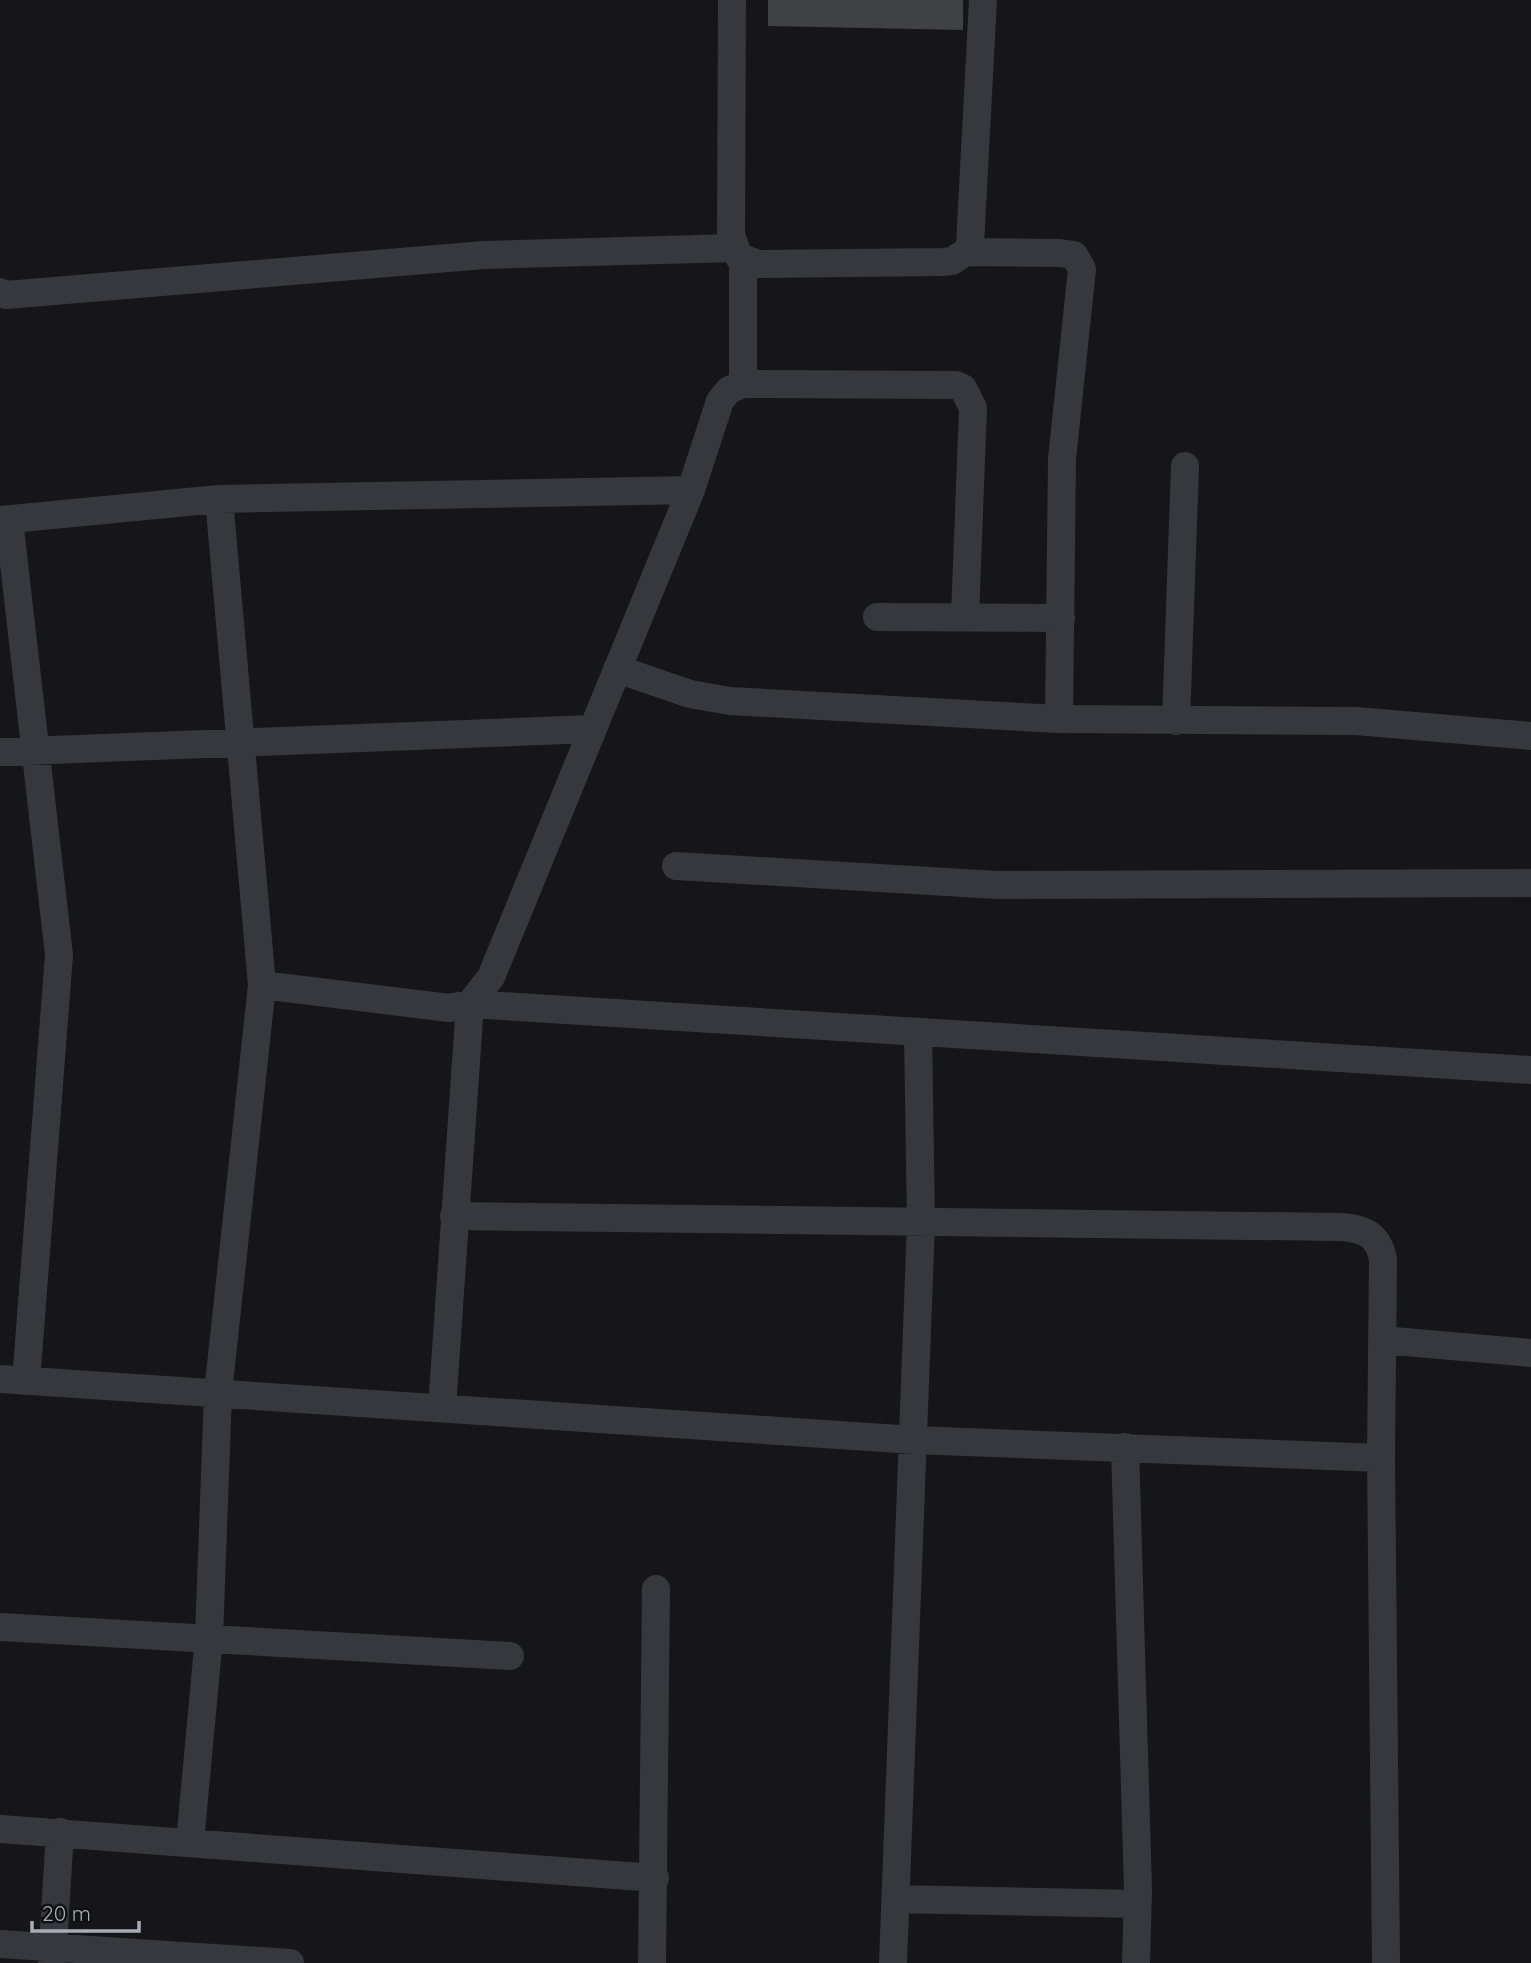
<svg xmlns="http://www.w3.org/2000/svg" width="1531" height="1963" viewBox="0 0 1531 1963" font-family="Quicksand,sans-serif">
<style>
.building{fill:#404145}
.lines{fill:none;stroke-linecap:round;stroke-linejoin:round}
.street{stroke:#37383d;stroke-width:28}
</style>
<rect width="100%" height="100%" fill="#161618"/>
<!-- building -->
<path class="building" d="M768 0H963V30L768 26Z"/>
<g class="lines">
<!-- street -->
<path class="street" d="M732 0 731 235 739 257 758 264 942 262 952 261 966 252 1060 253 1074 255 1082 269 1062 459 1059 719
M966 252 970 245 983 0
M743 260V384
M0 292 6 295 484 255 734 248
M0 520 219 499 691 490
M9 520 59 955 26 1381
M877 617 1061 618
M617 669 690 694 730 701 1059 719 1356 721 1531 736
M1176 721 1185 466
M0 752 592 729
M676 866 997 885 1531 883
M262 985 449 1008 470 1004 491 977 691 490 720 401 729 390 743 384 956 385 963 388 973 408 965 617
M454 1216 1342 1227C1364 1229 1378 1234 1383 1259L1381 1458 1386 1963
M1382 1340 1531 1353
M0 1379 914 1440 1381 1458
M442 1408 470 1004 1531 1070
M1125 1447 1138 1890 1136 1963
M0 1627 510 1656
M0 1829 655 1878
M190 1842 209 1637 218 1393 262 985 219 499
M896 1899 1137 1904
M0 1944 290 1963
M52 1962 60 1832
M652 1963 656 1589
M893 1963 921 1224 918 1032"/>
</g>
<!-- scale -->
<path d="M32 1921v10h107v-10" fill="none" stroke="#a8adb8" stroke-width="3.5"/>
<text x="42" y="1921" font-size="21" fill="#a8adb8" stroke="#111113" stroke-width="5" paint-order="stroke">20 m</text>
</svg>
